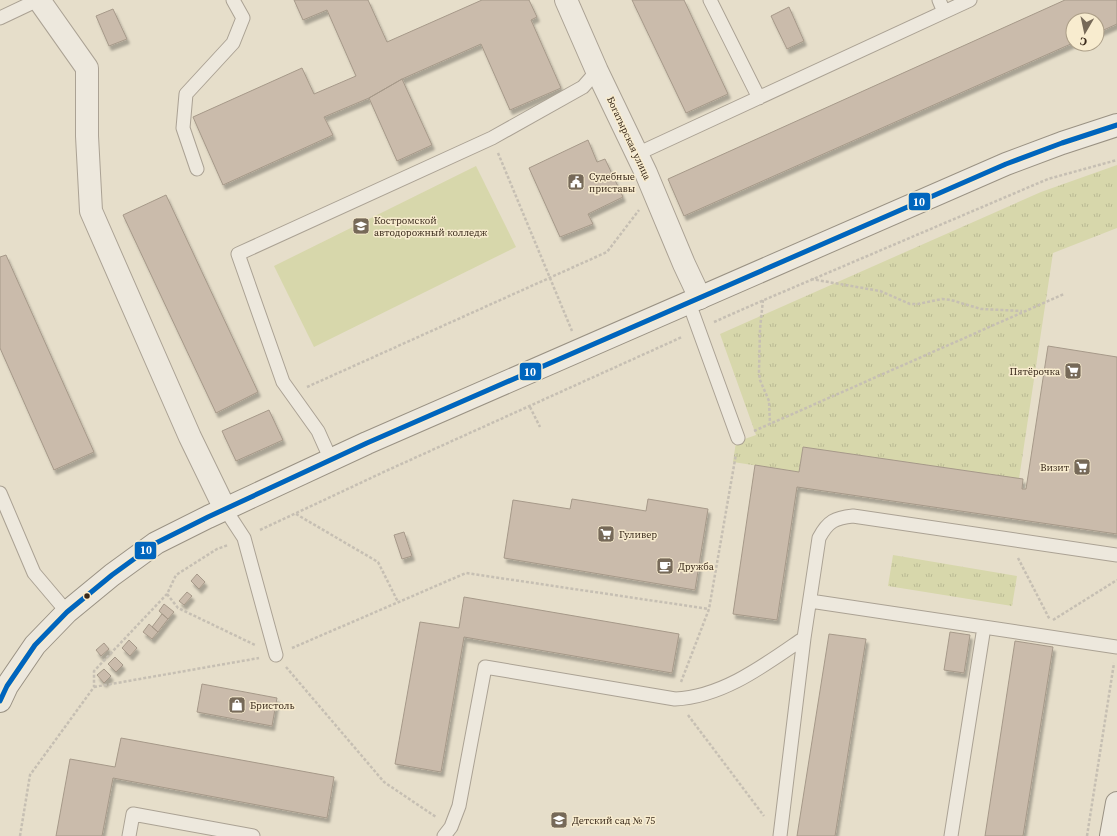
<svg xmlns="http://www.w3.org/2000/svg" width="1117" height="836" viewBox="0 0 1117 836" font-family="'Source Serif 4',serif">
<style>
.grass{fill:url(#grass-tufts)}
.pitch{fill:#d7d7ab}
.building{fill:#cabbab;stroke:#a69989;filter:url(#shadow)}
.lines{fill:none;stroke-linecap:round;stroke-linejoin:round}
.lane-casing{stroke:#aba294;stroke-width:15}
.street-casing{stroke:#aba294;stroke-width:24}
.secondary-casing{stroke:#9a9284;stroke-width:24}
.path{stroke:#c6bfb3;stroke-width:2.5;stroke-dasharray:3 2;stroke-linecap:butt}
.lane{stroke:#ede8dd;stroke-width:13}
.street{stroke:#ede8dd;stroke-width:22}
.secondary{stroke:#ede8dd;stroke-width:22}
.bus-1-casing{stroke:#f8eccf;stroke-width:8}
.bus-1{stroke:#0065bd;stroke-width:5}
.bus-dot{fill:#3a2a1b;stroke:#f8eccf;stroke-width:1.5}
.labels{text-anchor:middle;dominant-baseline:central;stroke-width:3;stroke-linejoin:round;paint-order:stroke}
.street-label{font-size:10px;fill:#3a2a1b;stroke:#f8eccf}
.poi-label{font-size:10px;fill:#3a2a1b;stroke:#f8eccf;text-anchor:start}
.line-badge{stroke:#f8eccf;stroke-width:1.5}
.badge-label{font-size:11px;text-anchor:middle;font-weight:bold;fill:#fff}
</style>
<defs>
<pattern id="grass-tufts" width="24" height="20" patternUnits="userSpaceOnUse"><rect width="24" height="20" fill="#d7d7ab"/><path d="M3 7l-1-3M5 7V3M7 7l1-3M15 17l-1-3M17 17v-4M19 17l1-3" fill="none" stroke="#b9b993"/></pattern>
<filter id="shadow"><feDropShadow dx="2.5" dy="4.5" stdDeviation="1" flood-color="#0004"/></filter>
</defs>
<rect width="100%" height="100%" fill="#e6deca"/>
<!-- grass -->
<path class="grass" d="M1117 165V228L1053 253 1019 479 803 447 799 472 733 462 736 442 756 435 720 334 1041 192Z
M893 555 1017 576 1012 606 888 586Z"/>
<!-- pitch -->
<path class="pitch" d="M476 166 516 247 314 347 274 266Z"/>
<!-- building -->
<path class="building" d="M294 0H368L387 42 482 0H529L537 17 531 20 561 88 510 110 481 44 402 79 369 98 324 117 333 135 223 185 193 117 302 68 314 94 356 76 327 10 303 20Z
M632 0H684L728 94 686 113Z
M1065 0H1117V24L1097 33V20H1073V43L684 216 668 179Z
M789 7 804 41 787 49 771 16Z
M113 9 127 39 109 46 96 16Z
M402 79 432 145 397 161 369 98Z
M588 140 597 162 605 159 623 197 588 214 593 224 560 237 529 168Z
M166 195 258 392 216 413 123 215Z
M6 255 94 452 54 470 0 348V257Z
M1048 346 1117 357V534L797 487 777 620 733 614 755 465 799 472 803 447 1023 479 1022 489H1026Z
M269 410 283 440 236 461 222 431Z
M572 499 646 511 648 499 708 509 695 590 504 558 513 500 570 509Z
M404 532 412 556 402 559 394 535Z
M197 574 205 582 199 589 191 581Z
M187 592 192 596 184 605 179 601Z
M464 597 679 634 672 673 464 637 441 772 395 764 420 622 459 628Z
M164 604 174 612 168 619 159 611Z
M162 614 168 619 158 632 152 627Z
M149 624 158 632 152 639 143 632Z
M950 632 970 635 964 673 944 670Z
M829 634 866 639 835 836H797Z
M129 640 137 648 130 656 122 648Z
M1015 641 1053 647 1023 836H985Z
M104 643 109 649 101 656 96 650Z
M115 657 123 665 116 672 108 664Z
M104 669 111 676 104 683 97 675Z
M202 684 277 698 272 726 197 712Z
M121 738 334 777 327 818 113 778 102 836H56L70 759 115 767Z"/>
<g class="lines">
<!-- lane casing -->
<g class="lane-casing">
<path id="lane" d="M710 0 759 98
M939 0 944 12
M0 18 38 0
M637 154 970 0
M197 169 183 128 186 94 233 43 243 18 233 0
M689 303 738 438
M331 460 318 431 283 382 238 254 492 138 583 87 597 71
M0 493 34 573 67 612
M225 509 244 538 276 655
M810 601 1117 647
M129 836 133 814 253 836
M444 836 451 827 459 806 485 667 675 699C723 697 766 664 804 638
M780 836 804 638 819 538C828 521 835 518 853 516L1117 555
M951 836 984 627"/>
</g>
<!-- street casing -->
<g class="street-casing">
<path id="street" d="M39 0 87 68V136L91 211 190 437 225 509
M566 0 597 71 646 173 684 264 700 298"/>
</g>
<!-- secondary casing -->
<g class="secondary-casing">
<path id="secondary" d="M0 701 7 686 35 645 67 612 112 575 156 543 208 517 367 443 1006 164 1062 143 1117 125
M1111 836 1117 803"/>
</g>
<!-- path -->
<path class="path" d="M498 153 572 331
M811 279 880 291 910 304H918L942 299 951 300 981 309 1022 311
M763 300 760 329 759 372 760 380 769 401 770 424
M714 322 764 300 1048 179 1117 160
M307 387 607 252 639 210
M530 407 540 427
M754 431 1064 294
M296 514 378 562 398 602
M260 530 388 470 682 337
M1018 558 1050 620
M167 594 178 608 255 645
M1053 620 1117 580
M292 648 466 573 709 609
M286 667 384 782 436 817
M681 682 709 609 736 454
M94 687 259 658
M688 715 764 816
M20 836 30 775 94 687V671L167 594 176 575 217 549 228 545
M1087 836 1114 663"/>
<!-- lane -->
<use href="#lane" class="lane"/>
<!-- street -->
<use href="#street" class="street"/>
<!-- secondary -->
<use href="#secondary" class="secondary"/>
<!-- bus-1 casing -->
<g class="bus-1-casing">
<path id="bus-1" d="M0 701 7 686 35 645 67 612 112 575 156 543 208 517 367 443 1006 164 1062 143 1117 125"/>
</g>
<!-- bus-1 -->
<use href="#bus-1" class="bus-1"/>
</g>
<!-- icons -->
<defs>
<g id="civic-square" transform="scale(0.9)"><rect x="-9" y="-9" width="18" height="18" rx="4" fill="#766958" stroke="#f8eccf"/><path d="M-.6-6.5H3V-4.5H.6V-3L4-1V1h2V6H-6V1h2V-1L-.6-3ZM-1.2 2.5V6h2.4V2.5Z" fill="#fff"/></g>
<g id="university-square" transform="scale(0.9)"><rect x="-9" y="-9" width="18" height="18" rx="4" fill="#766958" stroke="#f8eccf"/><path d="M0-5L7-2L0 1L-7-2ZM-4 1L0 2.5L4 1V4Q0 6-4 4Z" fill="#fff"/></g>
<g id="supermarket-square" transform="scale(0.9)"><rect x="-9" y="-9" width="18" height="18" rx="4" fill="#766958" stroke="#f8eccf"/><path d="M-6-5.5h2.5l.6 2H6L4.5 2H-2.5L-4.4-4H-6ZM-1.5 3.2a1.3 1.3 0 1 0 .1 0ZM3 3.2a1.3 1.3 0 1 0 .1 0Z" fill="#fff"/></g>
<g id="cafe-square" transform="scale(0.9)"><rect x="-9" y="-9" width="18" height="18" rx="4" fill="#766958" stroke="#f8eccf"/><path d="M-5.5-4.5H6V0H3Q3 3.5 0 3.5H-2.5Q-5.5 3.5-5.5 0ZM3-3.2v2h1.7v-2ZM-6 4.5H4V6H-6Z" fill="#fff"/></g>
<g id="shop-square" transform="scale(0.9)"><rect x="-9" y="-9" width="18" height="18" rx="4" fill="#766958" stroke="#f8eccf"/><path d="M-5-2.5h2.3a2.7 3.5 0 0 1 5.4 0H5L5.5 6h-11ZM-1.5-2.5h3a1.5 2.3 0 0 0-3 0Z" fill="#fff"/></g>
<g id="school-square" transform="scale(0.9)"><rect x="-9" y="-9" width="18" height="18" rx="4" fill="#766958" stroke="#f8eccf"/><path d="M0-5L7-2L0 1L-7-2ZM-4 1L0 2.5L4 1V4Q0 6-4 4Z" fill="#fff"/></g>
</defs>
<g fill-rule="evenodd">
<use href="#civic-square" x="576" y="182"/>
<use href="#university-square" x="361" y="226"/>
<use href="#supermarket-square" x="1073" y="371"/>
<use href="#supermarket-square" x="1082" y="467"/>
<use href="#supermarket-square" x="606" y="534"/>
<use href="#cafe-square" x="665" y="566"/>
<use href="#shop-square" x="237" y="705"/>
<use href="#school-square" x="559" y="820"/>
</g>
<!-- markers -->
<circle class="bus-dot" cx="87" cy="596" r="3.5"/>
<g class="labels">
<!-- street labels -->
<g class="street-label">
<text transform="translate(629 138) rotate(65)">Богатырская улица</text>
</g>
<!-- poi labels -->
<g class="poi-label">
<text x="589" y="176">Судебные<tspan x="589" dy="12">приставы</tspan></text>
<text x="374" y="220">Костромской<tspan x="374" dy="12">автодорожный колледж</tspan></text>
<text x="1060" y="371" text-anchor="end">Пятёрочка</text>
<text x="1069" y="467" text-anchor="end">Визит</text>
<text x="619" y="534">Гуливер</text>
<text x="678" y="566">Дружба</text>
<text x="250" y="705">Бристоль</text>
<text x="572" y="820">Детский сад № 75</text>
</g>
</g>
<g class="line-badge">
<rect x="908" y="192" width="23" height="19" rx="4" fill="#0065bd"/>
<rect x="519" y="362" width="23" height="19" rx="4" fill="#0065bd"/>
<rect x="134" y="541" width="23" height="19" rx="4" fill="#0065bd"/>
</g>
<g class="badge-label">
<text x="919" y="206">10</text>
<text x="530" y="376">10</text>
<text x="146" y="554">10</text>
</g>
<!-- north arrow -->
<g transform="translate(1085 32) rotate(189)"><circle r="19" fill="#f8eccf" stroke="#ac9e87"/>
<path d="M0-3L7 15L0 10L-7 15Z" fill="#766958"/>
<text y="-6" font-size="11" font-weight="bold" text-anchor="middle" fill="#3a2a1b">С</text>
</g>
</svg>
